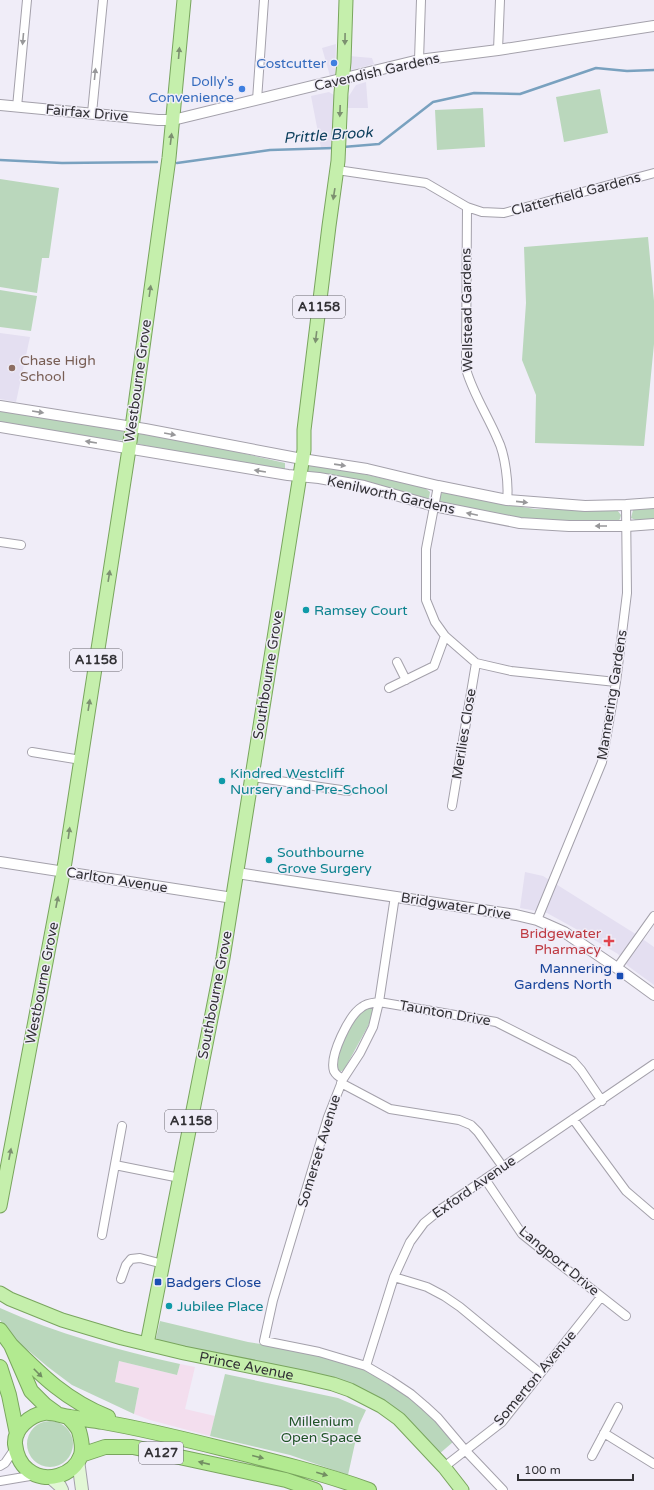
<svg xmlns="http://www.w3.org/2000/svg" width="654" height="1490" viewBox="0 0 654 1490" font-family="'Varela Round',sans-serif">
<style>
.built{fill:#e4dff1}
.industrial{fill:#f3deee}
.green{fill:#bad7bc}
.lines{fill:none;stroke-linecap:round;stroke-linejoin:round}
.stream{stroke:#79a1bf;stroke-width:2.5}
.minor-casing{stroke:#a4a1ab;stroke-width:10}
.tertiary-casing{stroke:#a4a1ab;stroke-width:12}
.secondary-casing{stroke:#a4a1ab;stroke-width:14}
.primary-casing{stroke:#79a55e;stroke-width:15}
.trunk-casing{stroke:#79a55e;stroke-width:16}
.minor{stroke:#fff;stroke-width:8}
.tertiary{stroke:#fff;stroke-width:10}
.secondary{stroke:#e2f7d5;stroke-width:12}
.primary{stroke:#c5efac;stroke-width:13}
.trunk{stroke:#b2ea90;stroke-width:14}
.oneway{fill:#98989a}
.oneway2{fill:#7c9070}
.oneway3{fill:#728e62}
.shop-dot{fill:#3f7fe0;stroke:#f0edf8;stroke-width:1.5}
.education-dot{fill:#8d6e63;stroke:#f0edf8;stroke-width:1.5}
.culture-dot{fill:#0f9aa8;stroke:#f0edf8;stroke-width:1.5}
.health-dot{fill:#e0444e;stroke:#f0edf8;stroke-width:1.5}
.transit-dot{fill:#1a4fb4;stroke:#f0edf8;stroke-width:1.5}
.labels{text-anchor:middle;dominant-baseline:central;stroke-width:3;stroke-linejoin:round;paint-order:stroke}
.shield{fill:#f0edf8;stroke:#6b6970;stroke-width:1}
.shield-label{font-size:13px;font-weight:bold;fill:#323135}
.shop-label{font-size:14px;fill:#366cbe;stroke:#f0edf8;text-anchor:end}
.street-label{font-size:14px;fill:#323135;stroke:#f0edf8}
.education-label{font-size:14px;fill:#785e54;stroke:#f0edf8;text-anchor:start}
.culture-label{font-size:14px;fill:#0d838f;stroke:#f0edf8;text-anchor:start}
.health-label{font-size:14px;fill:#be3a42;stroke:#f0edf8;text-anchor:end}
.transit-label{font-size:14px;fill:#164399;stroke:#f0edf8;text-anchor:end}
.park-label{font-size:14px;fill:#205427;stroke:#f0edf8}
.water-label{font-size:15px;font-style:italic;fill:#0a3d5b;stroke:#f0edf8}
</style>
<rect width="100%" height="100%" fill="#f0edf8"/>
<!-- built -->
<path class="built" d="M336 44 335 75 330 76 322 48Z
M349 56 372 58 374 64 348 71Z
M366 82 368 108H347V99L356 85Z
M329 92 334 95 332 147 321 148 311 96Z
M0 333 30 337 16 402 0 399Z
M525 872 543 876 634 933 654 947V985L628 966 618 954 576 929 547 913 520 908Z"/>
<!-- industrial -->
<path class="industrial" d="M119 1361 177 1375 180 1364 195 1367 185 1409 215 1416 210 1436 150 1420 134 1414 139 1388 115 1382Z"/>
<!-- green -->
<path class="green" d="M600 89 608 133 564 142 556 97Z
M483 108 485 147 437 150 435 110Z
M0 179 59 188 49 258H42L37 293 0 287Z
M648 237 654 301V344L644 446 535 443 536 395 522 360 526 303 524 247Z
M0 290 37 296 31 331 0 327Z
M0 411 122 430 125 435 123 440 114 441 0 424Z
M139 433 224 449 285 463V471L221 461 138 444 134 439 135 436Z
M309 465 359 473 425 488 430 492 429 498 425 500 306 474V467Z
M445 492 491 502 535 509 617 510 621 515 620 519 617 522 532 521 440 504C437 498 438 494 445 492Z
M654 507V519L638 521 631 518 633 510Z
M373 1006 375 1009 368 1026 344 1070 339 1072 337 1070C337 1044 349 1026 365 1007Z
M0 1308C57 1334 118 1350 180 1364L177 1375 119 1361 115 1382 139 1388 134 1414 72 1385 48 1367 29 1351 13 1339 0 1320Z
M160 1321 248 1342 319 1353 368 1368 411 1397 439 1421 453 1442 438 1455 401 1412 351 1384 160 1342 156 1338Z
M225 1374 338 1398 366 1410 359 1425 348 1475 290 1455 210 1436Z
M27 1444a23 23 0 1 1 46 0a23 23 0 1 1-46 0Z"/>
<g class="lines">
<!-- stream -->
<path class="stream" d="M343 147 379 144 433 102 474 93 520 94 596 68 627 71 654 70
M0 160 62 163 157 162
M177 163 270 150 334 148"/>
<!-- minor casing -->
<g class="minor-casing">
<path id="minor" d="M498 50 500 0
M419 60 421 0
M257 100 264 0
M17 107 27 0
M92 113 103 0
M337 170 426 183 467 207 482 212 504 213 654 173
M467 207 466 369C473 394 488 416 498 440 505 454 509 485 507 500
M438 486 426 549V600L435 622 445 636 476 663 511 671 616 682
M0 542 21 545
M397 662 406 680
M389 688 434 666 445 636
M32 752 81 760
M252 777 348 791
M452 806 476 663
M395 896 379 1002 373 1027 360 1053 343 1079 328 1117 273 1300 264 1341 319 1352 366 1366 390 1380 411 1394 425 1406 438 1418 465 1450 503 1490
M537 920 602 762 616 682 627 593 626 505
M617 968 654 916
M343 1079C339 1077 336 1075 334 1071 329 1056 349 1015 362 1007 367 1003 373 1003 379 1002L496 1022 573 1061 581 1070 602 1101
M341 1083 390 1109 459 1120 471 1125 478 1132 503 1167
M573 1119 626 1191 654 1215
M115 1165 180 1178
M485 1179 522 1234 542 1250 626 1316
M102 1235 122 1126
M394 1277 427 1287 444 1296 460 1307 540 1373
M121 1279 126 1265 131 1259 140 1258 163 1264
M366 1366 394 1277 410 1242 424 1223 441 1209 654 1064
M604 1433 654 1464
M592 1456 618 1407
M0 1466 5 1463 16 1447
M444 1467 502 1422 601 1297
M0 1481 36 1475"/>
</g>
<!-- tertiary casing -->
<g class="tertiary-casing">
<path id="tertiary" d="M0 105 158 120H173L419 60 498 50 654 26
M0 406 145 429 302 459 367 469 438 486 507 500 585 506 626 505 654 503
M0 427 288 475 319 478 364 486 434 506 520 523 569 526H627L654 524
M0 862 233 898
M237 873 516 915 537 920 564 932 617 968 654 995"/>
</g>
<!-- secondary casing -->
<g class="secondary-casing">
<path id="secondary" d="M78 1460 82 1490
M50 1477 60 1486 62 1490"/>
</g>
<!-- primary casing -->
<g class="primary-casing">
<g id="primary">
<path d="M0 1206 65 862 129 449 169 158 184 0"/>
<path id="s1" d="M0 1293 10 1299 62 1320 122 1338 184 1353 303 1377 333 1384 350 1390 381 1406 399 1419 444 1467 462 1490"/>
<path d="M147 1344 223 958 304 450V430L329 226 338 161 341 93 344 62 346 0"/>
</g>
</g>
<!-- trunk casing -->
<g class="trunk-casing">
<path id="trunk" d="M0 1330 11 1345 31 1391 45 1405 56 1413
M11 1345C42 1376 66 1400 108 1417
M0 1367 9 1395 17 1434
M68 1417C72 1421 77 1426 79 1431 81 1438 83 1448 81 1455 74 1476 45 1484 28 1470 20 1464 16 1453 15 1444 14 1429 30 1415 44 1413 53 1412 61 1416 70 1417 81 1419 92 1420 103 1422 144 1429 184 1439 224 1449 273 1461 322 1473 369 1490
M81 1455 105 1447H133L286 1480 315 1490"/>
</g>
<!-- minor -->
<use href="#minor" class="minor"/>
<!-- tertiary -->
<use href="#tertiary" class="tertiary"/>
<!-- secondary -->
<use href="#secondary" class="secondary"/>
<!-- primary -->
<use href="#primary" class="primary"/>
<!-- trunk -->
<use href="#trunk" class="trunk"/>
</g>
<!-- one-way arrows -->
<defs><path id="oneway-solid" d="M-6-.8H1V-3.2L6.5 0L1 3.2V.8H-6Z"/></defs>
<g class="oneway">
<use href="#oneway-solid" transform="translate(23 39) rotate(95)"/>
<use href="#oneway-solid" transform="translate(95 74) rotate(-84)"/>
<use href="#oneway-solid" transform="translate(38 412) rotate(9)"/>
<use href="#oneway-solid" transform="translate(170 434) rotate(10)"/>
<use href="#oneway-solid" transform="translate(91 442) rotate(-171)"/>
<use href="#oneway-solid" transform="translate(340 465) rotate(8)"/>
<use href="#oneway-solid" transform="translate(260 471) rotate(-171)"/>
<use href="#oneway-solid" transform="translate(522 502) rotate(6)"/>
<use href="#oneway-solid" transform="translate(472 514) rotate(-168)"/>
<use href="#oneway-solid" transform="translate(601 526) rotate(180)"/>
</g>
<g class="oneway2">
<use href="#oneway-solid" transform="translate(345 39) rotate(91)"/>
<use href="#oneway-solid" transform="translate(179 53) rotate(-85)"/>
<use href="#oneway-solid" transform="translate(340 111) rotate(92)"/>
<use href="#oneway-solid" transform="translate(171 139) rotate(-83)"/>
<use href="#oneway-solid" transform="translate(334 194) rotate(99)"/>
<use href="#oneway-solid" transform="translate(150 291) rotate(-82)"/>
<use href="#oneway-solid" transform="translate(316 337) rotate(97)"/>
<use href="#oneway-solid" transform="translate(109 576) rotate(-81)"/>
<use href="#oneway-solid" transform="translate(89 705) rotate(-81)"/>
<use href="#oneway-solid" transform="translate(69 833) rotate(-82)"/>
<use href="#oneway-solid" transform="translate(57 902) rotate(-79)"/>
<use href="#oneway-solid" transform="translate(10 1154) rotate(-79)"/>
</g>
<g class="oneway3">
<use href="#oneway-solid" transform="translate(38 1373) rotate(45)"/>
<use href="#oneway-solid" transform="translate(258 1457) rotate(14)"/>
<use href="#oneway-solid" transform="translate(204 1463) rotate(-167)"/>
<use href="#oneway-solid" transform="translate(322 1474) rotate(16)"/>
</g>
<!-- markers -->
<g class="shop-dot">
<circle cx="334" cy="63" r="4"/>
<circle cx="242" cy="89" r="4"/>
</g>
<circle class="education-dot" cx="12" cy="368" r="4"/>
<g class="culture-dot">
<circle cx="306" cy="610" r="4"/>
<circle cx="222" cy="781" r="4"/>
<circle cx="269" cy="860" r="4"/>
<circle cx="169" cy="1306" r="4"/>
</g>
<path class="health-dot" d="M607 935h4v4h4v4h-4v4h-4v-4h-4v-4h4z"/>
<g class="transit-dot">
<rect x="616" y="972" width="8" height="8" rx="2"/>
<rect x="154" y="1278" width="8" height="8" rx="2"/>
</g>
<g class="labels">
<!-- shield labels -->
<g class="shield">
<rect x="293" y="296" width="52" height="22" rx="3"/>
<rect x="70" y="649" width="52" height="22" rx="3"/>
<rect x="165" y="1110" width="52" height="22" rx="3"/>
<rect x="139" y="1442" width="44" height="22" rx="3"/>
</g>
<g class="shield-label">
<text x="319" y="307">A1158</text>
<text x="96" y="660">A1158</text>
<text x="191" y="1121">A1158</text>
<text x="161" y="1453">A127</text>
</g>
<!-- shop labels -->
<g class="shop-label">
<text x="326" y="63">Costcutter</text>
<text x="234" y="81">Dolly's<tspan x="234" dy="16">Convenience</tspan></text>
</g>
<!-- street labels -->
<g class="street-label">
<text transform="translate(377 72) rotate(-13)">Cavendish Gardens</text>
<text transform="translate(87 113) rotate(5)">Fairfax Drive</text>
<text transform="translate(576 194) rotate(-15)">Clatterfield Gardens</text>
<text transform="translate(467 310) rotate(-91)">Wellstead Gardens</text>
<text transform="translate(138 381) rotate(-82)">Westbourne Grove</text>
<text transform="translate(391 495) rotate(13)">Kenilworth Gardens</text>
<text transform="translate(268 675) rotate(-81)">Southbourne Grove</text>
<text transform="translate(612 695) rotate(-81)">Mannering Gardens</text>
<text transform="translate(464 734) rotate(-81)">Merilies Close</text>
<text transform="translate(117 880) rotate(9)">Carlton Avenue</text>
<text transform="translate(456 906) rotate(9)">Bridgwater Drive</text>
<text transform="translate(42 983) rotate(-79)">Westbourne Grove</text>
<text transform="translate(215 995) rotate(-79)">Southbourne Grove</text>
<text transform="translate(445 1013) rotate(10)">Taunton Drive</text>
<text transform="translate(319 1151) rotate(-73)">Somerset Avenue</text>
<text transform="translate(474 1187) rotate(-35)">Exford Avenue</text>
<text transform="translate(559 1261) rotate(40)">Langport Drive</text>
<text stroke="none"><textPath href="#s1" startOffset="258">Prince Avenue</textPath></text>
<text transform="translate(535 1378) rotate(-50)">Somerton Avenue</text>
</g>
<!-- education labels -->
<g class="education-label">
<text x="20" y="360">Chase High<tspan x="20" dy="16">School</tspan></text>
</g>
<!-- culture labels -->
<g class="culture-label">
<text x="314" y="610">Ramsey Court</text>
<text x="230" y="773">Kindred Westcliff<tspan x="230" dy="16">Nursery and Pre-School</tspan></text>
<text x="277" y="852">Southbourne<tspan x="277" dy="16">Grove Surgery</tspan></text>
<text x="177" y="1306">Jubilee Place</text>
</g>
<!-- health labels -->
<g class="health-label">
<text x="601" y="933">Bridgewater<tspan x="601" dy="16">Pharmacy</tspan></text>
</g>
<!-- transit labels -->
<g class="transit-label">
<text x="612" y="968">Mannering<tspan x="612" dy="16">Gardens North</tspan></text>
<text x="166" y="1282" text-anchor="start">Badgers Close</text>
</g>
<!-- park labels -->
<g class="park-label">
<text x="321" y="1421">Millenium<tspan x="321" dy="16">Open Space</tspan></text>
</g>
<!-- water labels -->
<g class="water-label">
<text transform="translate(328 135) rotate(-4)">Prittle Brook</text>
</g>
</g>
<!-- scale -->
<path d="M518 1474v6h115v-6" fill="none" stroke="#323135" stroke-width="2"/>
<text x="524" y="1474" font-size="12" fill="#323135" stroke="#f0edf8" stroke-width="3" paint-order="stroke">100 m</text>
</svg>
